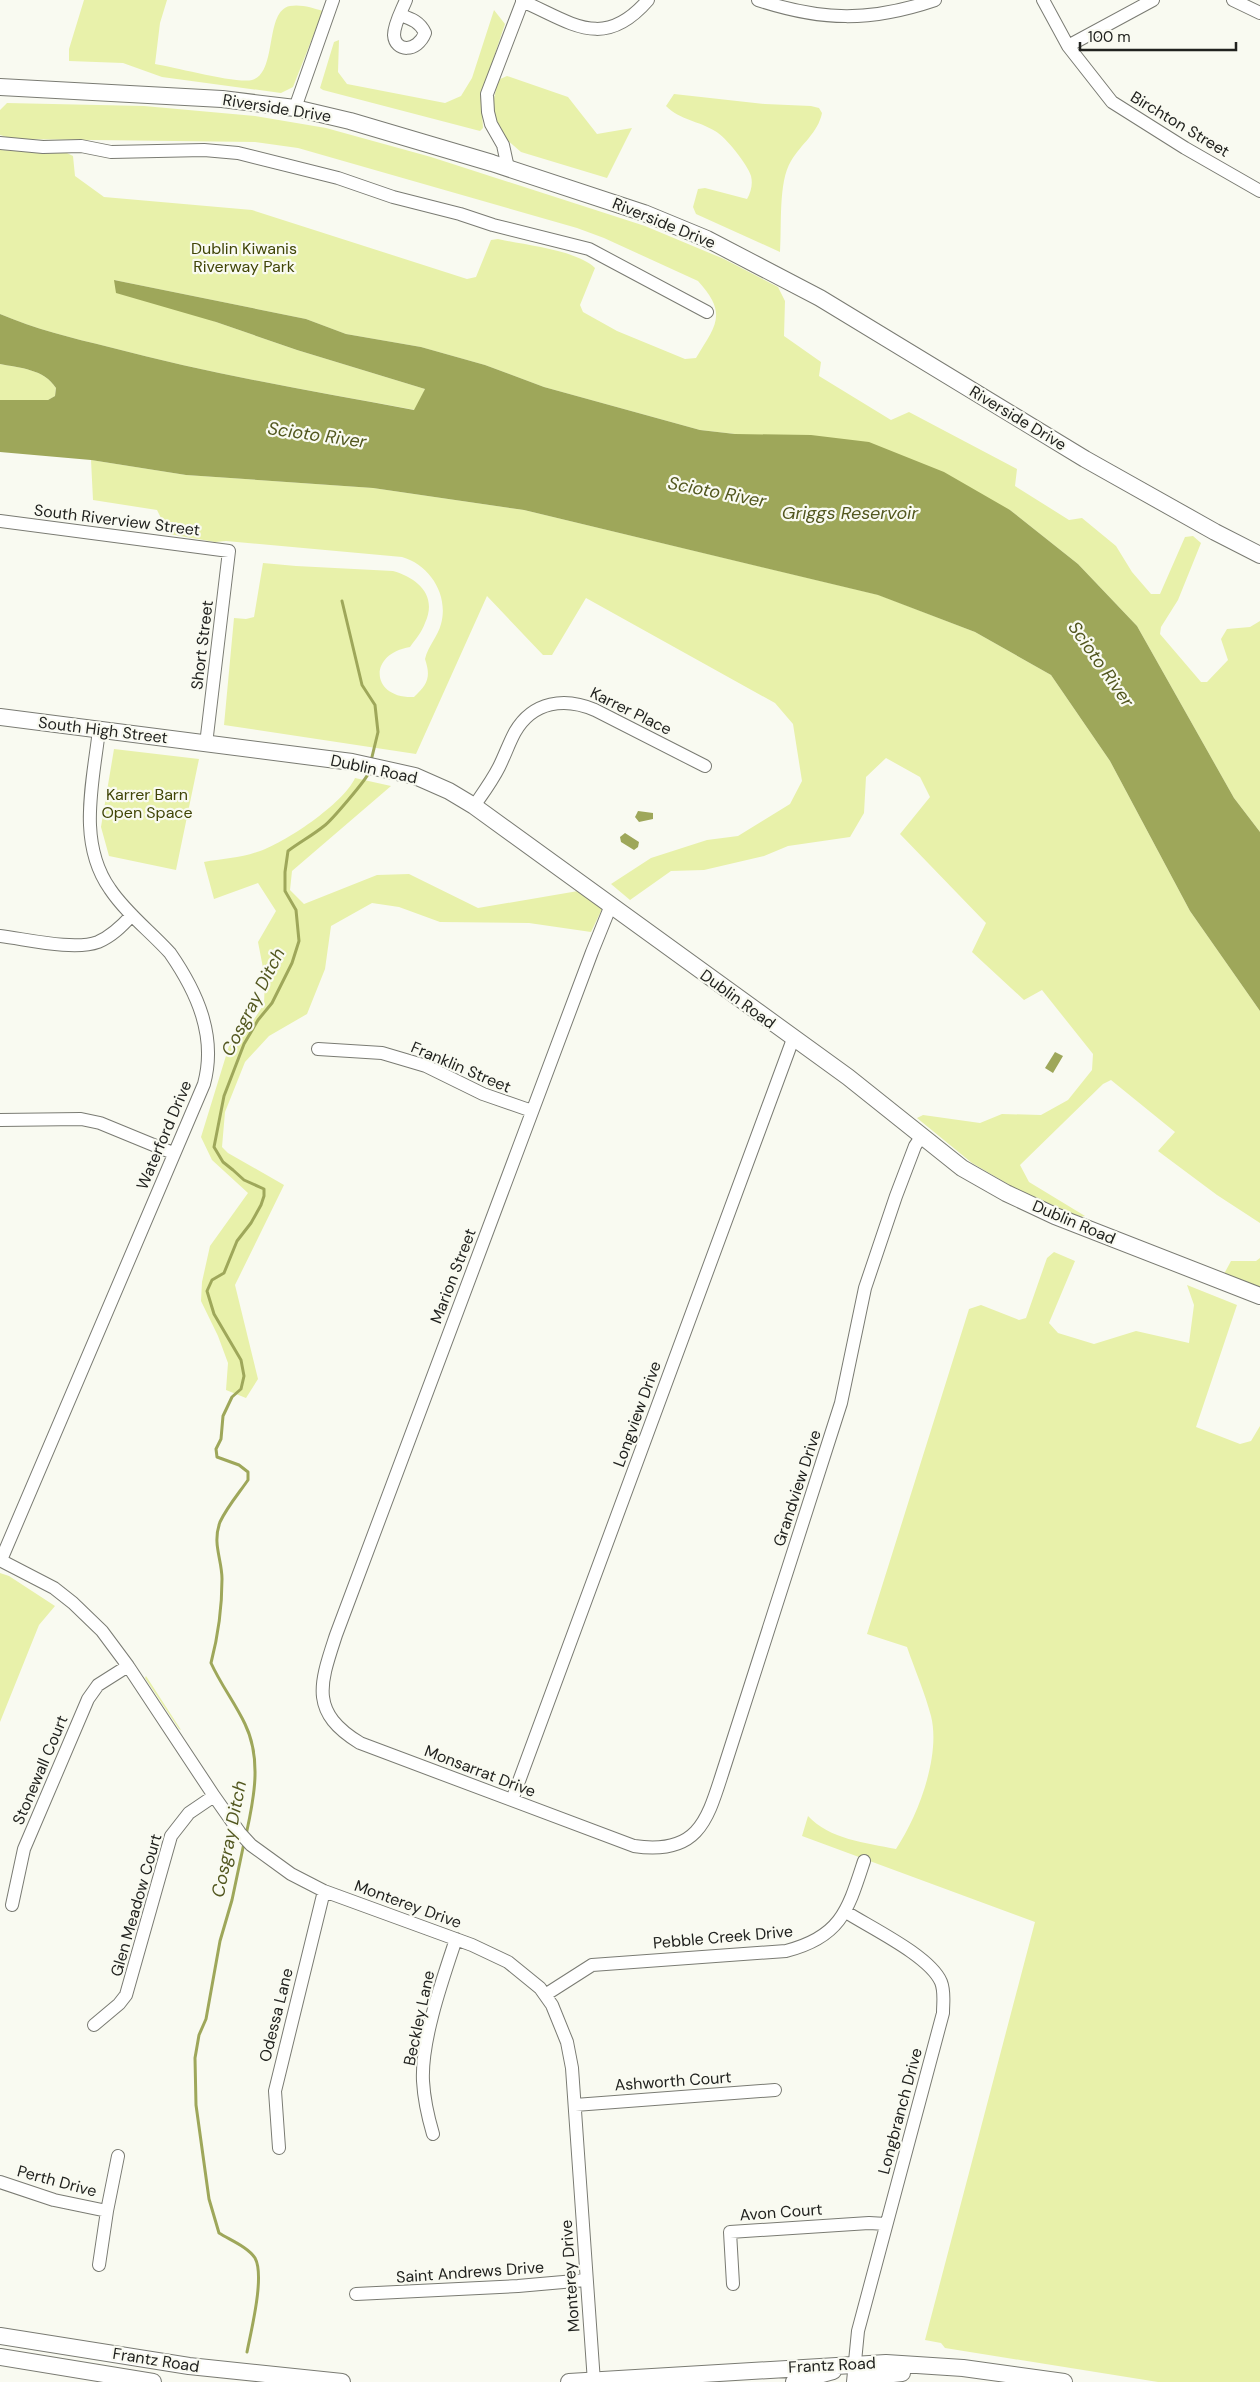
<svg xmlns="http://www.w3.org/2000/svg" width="1260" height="2382" viewBox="0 0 1260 2382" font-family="'DM Sans',sans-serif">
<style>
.green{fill:#e8f1aa}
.water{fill:#9ea75a}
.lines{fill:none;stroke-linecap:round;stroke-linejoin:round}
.stream{stroke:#9ea75a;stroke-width:3}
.minor-casing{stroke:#7a7b73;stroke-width:14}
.major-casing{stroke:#7a7b73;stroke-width:18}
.minor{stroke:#fff;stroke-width:12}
.major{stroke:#fff;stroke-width:16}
.labels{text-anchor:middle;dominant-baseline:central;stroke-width:4.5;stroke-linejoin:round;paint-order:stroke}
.street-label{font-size:16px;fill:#21221f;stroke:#f9faf1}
.park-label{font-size:16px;fill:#404507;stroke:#f9faf1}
.water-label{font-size:18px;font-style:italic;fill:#52571f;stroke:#f9faf1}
</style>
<rect width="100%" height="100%" fill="#f9faf1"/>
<!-- green -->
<path class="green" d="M84 0H167L160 23 155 64C174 67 237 84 252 80 278 73 264 11 290 6 301 4 313 8 323 11L293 87 281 93 162 77 123 63 69 61V49Z
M494 10 505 24 481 96 483 128 480 131 323 90 320 88 334 42 339 40 338 72 347 84 445 103 461 96 472 78Z
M507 76 568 97 597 134 632 128 607 178 521 152 505 138 495 118 493 103 498 80Z
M674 94 765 104 811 106 819 108 822 113C818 133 801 144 791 161 778 182 782 227 780 252L696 214 693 207 698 189 705 188 747 199C751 192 753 184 751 176 748 165 725 136 715 131 699 121 680 120 666 106Z
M7 103 144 106 255 116 326 128 431 157 645 226 724 259 778 287 785 301 784 336 821 362 819 376 891 420 909 412 1017 469 1015 486 1069 520 1082 518 1116 546 1132 572 1151 594H1160L1185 537 1193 536 1201 543 1178 600 1161 627 1160 634 1201 682H1207L1228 660 1221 639 1227 629 1250 627 1260 621V832L1234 798 1137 626 1078 564 1010 510 735 434 700 430 544 387 485 365 421 347 346 334 306 319 114 280 216 322 297 350 425 389 415 410C312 391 210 374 109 347 72 338 35 329 0 314V150L67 153 73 156 75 176 104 197 252 210 467 279 476 277 491 240 498 239C524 245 577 250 595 268L580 305 583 312 617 331 685 359 696 358C716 325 728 314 698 281L604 238 577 228 298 148 255 142 13 139 0 135V110Z
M0 364C20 368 44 369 56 388L55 396 48 400H0Z
M91 460 186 475 373 488 524 510 879 595 975 632 1051 675 1110 761 1190 911 1260 1011V1223L1217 1195 1158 1151 1175 1132 1111 1080 1103 1084 1020 1165 1029 1182 1085 1216 1080 1217 1018 1190 972 1163 917 1118 923 1115 980 1123 1002 1114 1041 1115 1068 1100 1092 1070 1093 1054 1042 990 1024 1000 972 952 986 923 900 834 930 797 920 777 886 758 866 777 864 813 850 837 788 846 764 856 704 870 671 871 630 900 611 884 651 858 707 840 738 836 790 804 802 781 793 724 775 703 586 598 552 655H543L487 596 416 754 224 725 234 618 246 619 254 617 263 563 296 566 393 571C417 578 438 595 425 623 422 632 415 640 410 647 367 654 371 699 414 697 428 684 431 677 425 659 428 646 438 636 441 624 449 595 430 565 402 557L226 541 215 542 169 534 157 510 93 500Z
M114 749 199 759 176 870 109 856 101 827Z
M355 778 391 786 292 871 290 890 304 904 377 875 409 874 478 908 578 891 602 909 591 932 529 923 440 922 399 907 372 903 331 926 325 969 307 1014 269 1036 245 1062 225 1112 222 1147 228 1153 284 1185 235 1285 258 1379 246 1398 226 1390 228 1363 218 1336 201 1301 202 1282 210 1246 248 1193 212 1160 201 1137 229 1046 249 1027 264 1004 265 978 258 942 276 911 258 883 214 899 204 862C221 859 241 858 257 852 284 844 344 803 355 778Z
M1054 1252 1075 1261 1049 1323 1058 1333 1094 1344 1136 1331 1189 1343 1194 1305 1187 1285 1237 1305 1196 1427 1240 1444 1251 1441 1260 1426V2382H1158L945 2348 941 2343 925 2340 1035 1922 802 1836 808 1816C829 1839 866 1843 896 1849 918 1816 941 1756 931 1716 925 1693 915 1670 907 1647L867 1634 969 1309 981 1305 1019 1320 1026 1318 1047 1258Z
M1260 1258V1288L1224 1274 1231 1261H1256Z
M0 1573 9 1576 55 1606 39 1625 0 1722Z
M146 1676 181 1730 179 1729 145 1678Z"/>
<!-- water -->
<path class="water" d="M114 280 306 319 346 334 421 347 485 365 544 387 700 430 735 434 811 435 869 442 944 472 1010 510 1078 564 1137 626 1234 798 1260 832V1011L1190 911 1110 761 1051 675 975 632 878 595 524 510 373 488 186 475 91 460 0 452V400H48L55 396 56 388C44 369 20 368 0 364V314C35 329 72 338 109 347 210 374 312 391 414 410L425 389 297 350 216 322 116 293Z
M638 811 653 813V819L639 822 635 817Z
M625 833 639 842 638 847 634 850 621 842 620 837Z
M1055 1052 1063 1056 1053 1073 1045 1068Z"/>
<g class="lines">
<!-- stream -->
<path class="stream" d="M342 601 362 685 375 705 378 732 371 761
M246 1835C254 1799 262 1759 245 1724 235 1703 221 1685 211 1663 218 1636 222 1608 222 1579 222 1559 212 1544 220 1522 227 1507 239 1493 248 1480V1472L239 1465 217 1457 216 1449 221 1439 223 1416 232 1397 241 1389 244 1376 241 1360 214 1314 207 1291 212 1280 224 1273 237 1241 251 1223 261 1205 264 1196V1189L244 1180 233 1170 223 1162 214 1147 224 1096 244 1044 258 1020 272 1003 292 963 299 941 296 910 285 891V872L288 851C300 842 313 835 324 826 331 821 367 779 369 772
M244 1843 232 1900 220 1941 206 2019 199 2035 195 2058 196 2105 209 2199 219 2233C230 2240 248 2247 255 2258 265 2276 251 2331 247 2352"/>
<!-- minor casing -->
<g class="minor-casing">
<path id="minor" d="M758 0C822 21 870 22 935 0
M1043 0 1068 46 1112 102 1185 148 1260 191
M1233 0 1260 13
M522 1C571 22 603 52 648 0
M400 15C412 19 420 22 425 33 417 53 395 52 394 35 394 24 402 10 406 0
M1068 46 1153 0
M295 108 333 0
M0 143 43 147 81 146 111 152 204 150 238 153 338 178 393 197 460 214 493 225 589 249 707 312
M508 168 503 145 491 124 488 112 487 94 523 0
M0 521 229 551 206 744
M474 806C483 793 492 781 499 767 505 755 509 743 515 732 533 701 565 697 595 710L705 766
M611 905 592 952 336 1635C320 1684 309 1712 360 1743L634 1846C701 1856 708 1817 725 1765L841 1403 865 1288 896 1196 915 1146 921 1137
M0 936C26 939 74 951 98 942 112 936 122 926 132 915
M318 1049 382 1053 426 1066 483 1094 532 1111
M0 1120 81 1119 100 1123 173 1153
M0 1560 54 1588 73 1603 102 1631 128 1666 214 1796 240 1833 251 1845 291 1874 324 1891 472 1945 508 1962 540 1988 552 2005 567 2042 572 2068 594 2382
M1 1560 204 1084C217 1036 197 992 170 953 150 931 126 913 110 889 77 842 93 783 99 730
M512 1800 793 1039
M12 1905 24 1849 88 1699 98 1685 128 1666
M846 1912C871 1928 930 1956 941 1982 945 1992 943 2002 943 2013L858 2331 853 2382
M545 1995 592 1965 786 1951C841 1937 848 1910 864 1861
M94 2025 119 2004 126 1995 171 1836 189 1813 214 1796
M575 2105 775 2090
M433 2134C428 2117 424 2099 423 2081 421 2040 443 1978 456 1939
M279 2148 275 2091 324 1891
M0 2182 54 2200 107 2211
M99 2265 107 2211 118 2156
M733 2284 730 2232 869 2223 886 2224
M356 2294 518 2286 586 2280"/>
</g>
<!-- major casing -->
<g class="major-casing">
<path id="major" d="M0 87 222 99 295 108 350 121 492 163 644 213 707 239 820 298 1085 459 1215 532 1260 555
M0 717 352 762 415 776 449 791 474 806 848 1077 962 1168 1006 1193 1055 1216 1260 1296
M0 2336 189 2366 342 2382
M0 2357 153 2382
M569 2382 886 2363 963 2368 1064 2382
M794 2382 833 2371
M858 2382 867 2377 902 2373"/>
</g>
<!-- minor -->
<use href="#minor" class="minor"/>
<!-- major -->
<use href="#major" class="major"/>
</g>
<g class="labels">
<!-- street labels -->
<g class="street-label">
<text transform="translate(277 108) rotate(9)">Riverside Drive</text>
<text transform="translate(1180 124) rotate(31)">Birchton Street</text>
<text transform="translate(664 223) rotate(22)">Riverside Drive</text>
<text transform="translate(1018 418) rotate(31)">Riverside Drive</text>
<text transform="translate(117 520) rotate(7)">South Riverview Street</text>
<text transform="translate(202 645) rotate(-83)">Short Street</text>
<text transform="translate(631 711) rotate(26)">Karrer Place</text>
<text transform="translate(103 730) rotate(7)">South High Street</text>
<text transform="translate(374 769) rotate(12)">Dublin Road</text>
<text transform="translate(738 999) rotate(36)">Dublin Road</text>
<text transform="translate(461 1067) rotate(23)">Franklin Street</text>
<text transform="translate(164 1135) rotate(-67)">Waterford Drive</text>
<text transform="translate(1074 1222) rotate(23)">Dublin Road</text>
<text transform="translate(453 1276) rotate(-69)">Marion Street</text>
<text transform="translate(637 1414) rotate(-70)">Longview Drive</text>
<text transform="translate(797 1488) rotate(-72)">Grandview Drive</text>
<text transform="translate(40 1770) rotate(-67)">Stonewall Court</text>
<text transform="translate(480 1771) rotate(21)">Monsarrat Drive</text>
<text transform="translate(408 1904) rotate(20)">Monterey Drive</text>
<text transform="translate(136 1905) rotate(-74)">Glen Meadow Court</text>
<text transform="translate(723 1937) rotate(-5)">Pebble Creek Drive</text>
<text transform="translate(276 2015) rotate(-76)">Odessa Lane</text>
<text transform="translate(419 2018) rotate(-78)">Beckley Lane</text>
<text transform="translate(673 2081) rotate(-4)">Ashworth Court</text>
<text transform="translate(900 2111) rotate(-75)">Longbranch Drive</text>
<text transform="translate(57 2181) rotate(15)">Perth Drive</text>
<text transform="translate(781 2212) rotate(-4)">Avon Court</text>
<text transform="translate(470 2272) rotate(-4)">Saint Andrews Drive</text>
<text transform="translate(570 2276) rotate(-94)">Monterey Drive</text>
<text transform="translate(156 2360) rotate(9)">Frantz Road</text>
<text transform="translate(832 2365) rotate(-3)">Frantz Road</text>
</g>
<!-- park labels -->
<g class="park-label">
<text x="244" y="248">Dublin Kiwanis<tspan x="244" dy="18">Riverway Park</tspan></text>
<text x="147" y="794">Karrer Barn<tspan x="147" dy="18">Open Space</tspan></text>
</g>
<!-- water labels -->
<g class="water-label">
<text transform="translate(317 435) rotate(8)">Scioto River</text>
<text transform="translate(717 492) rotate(11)">Scioto River</text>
<text x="850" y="513">Griggs Reservoir</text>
<text transform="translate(1101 664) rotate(55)">Scioto River</text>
<text transform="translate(253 1002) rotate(-63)">Cosgray Ditch</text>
<text transform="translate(229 1839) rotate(-79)">Cosgray Ditch</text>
</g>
</g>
<!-- scale -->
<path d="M1080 42v8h156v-8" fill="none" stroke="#21221f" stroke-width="2.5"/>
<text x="1088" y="42" font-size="15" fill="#21221f" stroke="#f9faf1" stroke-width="4" paint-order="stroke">100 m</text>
</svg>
